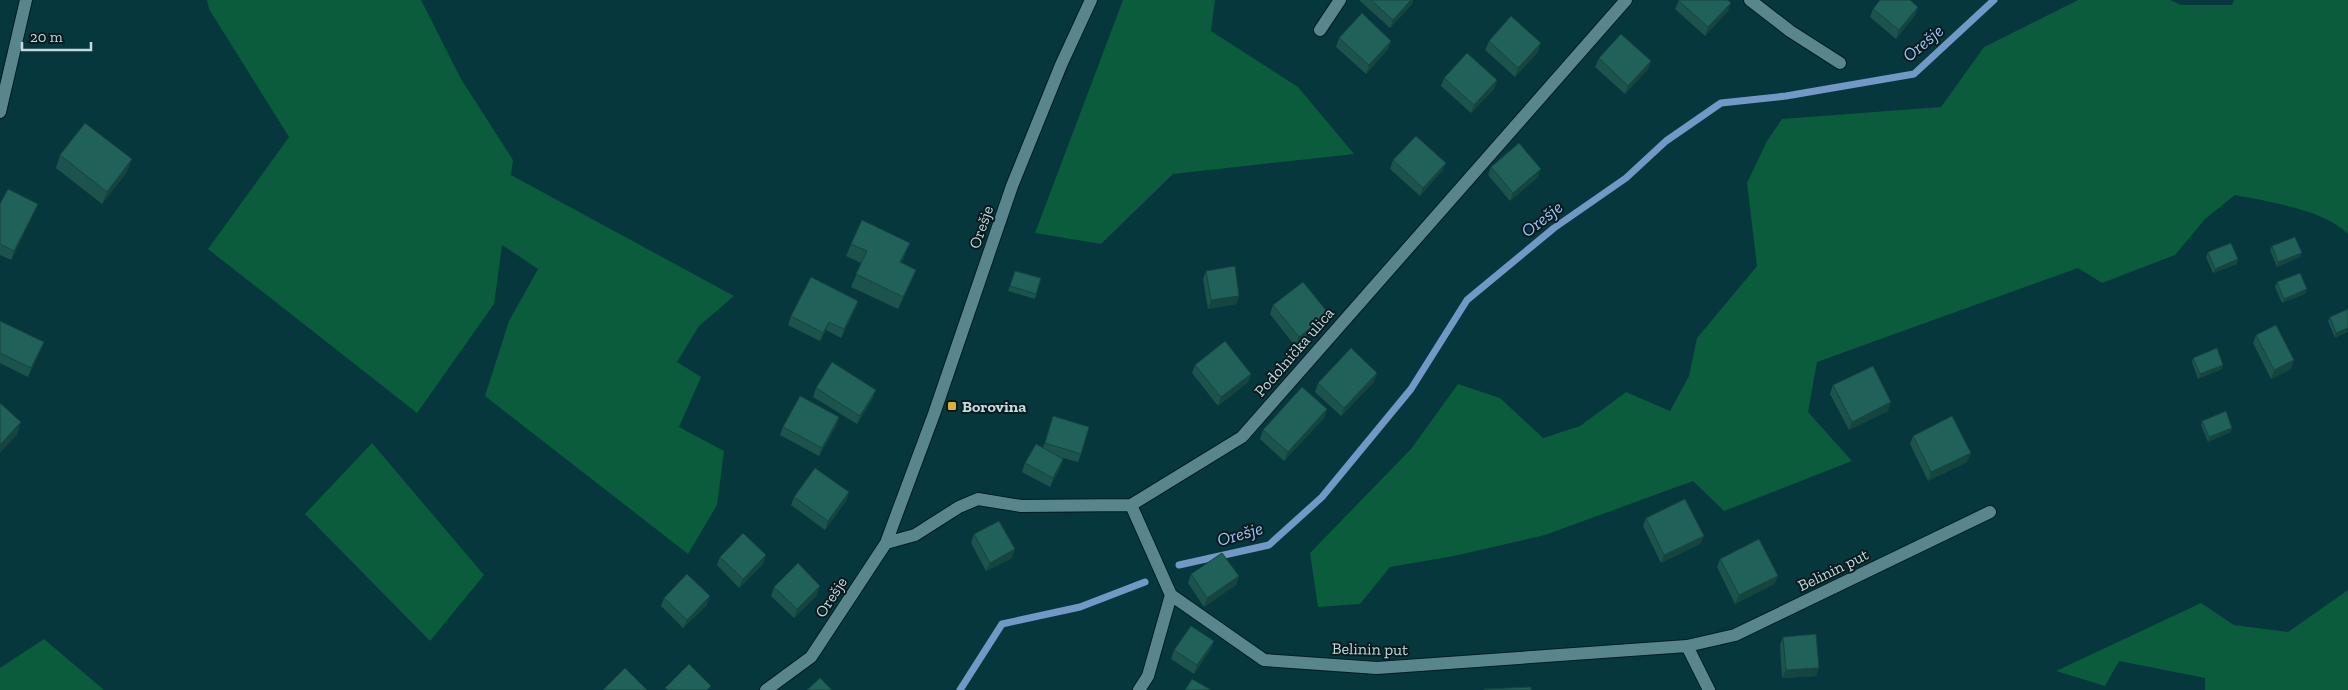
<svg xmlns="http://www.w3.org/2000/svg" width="2348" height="690" viewBox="0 0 2348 690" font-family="'Zilla Slab',serif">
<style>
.green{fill:#0a5c3c}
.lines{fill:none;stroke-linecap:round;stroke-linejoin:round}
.stream{stroke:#7298c6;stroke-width:7}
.minor-casing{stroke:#001d21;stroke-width:14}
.minor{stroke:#59868d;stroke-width:12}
.wall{fill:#1c534d}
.shaded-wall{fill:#16443e}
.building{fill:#206159;stroke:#16443e}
.poi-dot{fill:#ddb133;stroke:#091b1e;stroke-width:2}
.labels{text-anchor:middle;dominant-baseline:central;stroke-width:4;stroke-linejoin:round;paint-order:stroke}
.street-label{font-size:16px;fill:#c3dade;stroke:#091b1e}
.poi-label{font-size:16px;font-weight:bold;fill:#c3dade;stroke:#091b1e;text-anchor:start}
.water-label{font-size:18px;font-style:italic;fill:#9ec3f7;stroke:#091b1e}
</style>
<rect width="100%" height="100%" fill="#06373d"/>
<!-- green -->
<path class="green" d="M207 0H421L461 79 513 160 511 175 734 296 699 326 677 362 701 377 679 427 724 451 717 505 688 554 485 396 509 321 538 269 502 245 494 304 417 413 208 249 289 137 209 9Z
M1123 0H1215L1211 31 1298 87 1354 154 1173 174 1101 244 1035 233Z
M2078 0H2170L2181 5H2232L2234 0H2348V234C2323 209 2269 202 2235 195L2205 219 2175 255 2102 283 2078 268 1817 362 1808 412 1852 461 1724 511 1693 481 1545 535 1454 556 1390 567 1360 604 1318 607 1310 553 1411 449 1458 384 1500 398 1543 438 1580 426 1626 392 1670 411 1689 376 1697 338 1757 266 1747 183 1767 141 1782 119 1941 107 1984 47Z
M372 443 484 575 430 641 305 514Z
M2348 590V690H2205V678L2119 661 2105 686 2056 671 2201 603 2234 625 2288 632Z
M44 639 104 690H0V668Z"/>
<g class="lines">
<!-- stream -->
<path class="stream" d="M1179 565 1269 545 1322 497 1411 389 1467 300 1554 228 1626 178 1666 141 1721 103 1786 96 1914 74 1994 0
M960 690 1002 624 1080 607 1145 582"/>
<!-- minor casing -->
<g class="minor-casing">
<path id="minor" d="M1750 0 1790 31 1840 63
M1320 30 1340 0
M0 112 26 0
M1131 505 1171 595 1264 660 1377 668 1687 646 1735 635 1990 512
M886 543 915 535 959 507 978 499 1021 506 1131 505 1242 437 1626 0
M1687 646 1709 690
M766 690 811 657 886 543 934 414 1012 186 1061 65 1091 0
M1139 690 1148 676 1171 595"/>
</g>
<!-- minor -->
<use href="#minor" class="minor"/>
</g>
<!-- wall -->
<path class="wall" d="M1360 0H1413L1412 4 1390 28 1360 1Z
M1679 0 1728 11 1705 36 1675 9Z
M1918 7 1915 15 1896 39 1870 17 1873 9Z
M1339 38 1391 41 1388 49 1366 74 1336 47Z
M1489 41 1538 52 1515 77 1485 50Z
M1599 58 1651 61 1648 69 1625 94 1595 67Z
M1444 78 1497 80 1494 89 1471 113 1441 86Z
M60 155 127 172 102 204 56 168Z
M1393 160 1446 163 1442 171 1420 196 1390 169Z
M1491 167 1538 177 1510 201 1488 175Z
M0 204H38L34 213 11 260 0 255Z
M851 244 905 255 902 263 916 270 911 282 898 309 851 287 861 263 846 256Z
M2272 246 2300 257 2277 267 2270 250Z
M2208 252 2237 264 2213 273 2206 257Z
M1015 271 1041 278 1035 299 1008 291Z
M1206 271 1239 296 1236 304 1208 309 1203 279Z
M2277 282 2305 294 2282 303 2275 287Z
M858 301 855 309 841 338 826 330 820 341 788 325 791 316Z
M1273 305 1329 314 1325 322 1295 346 1270 314Z
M2348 309 2335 338 2328 321 2330 317Z
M0 321 44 342 40 351 28 377 0 363Z
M2256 335 2291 369 2271 379 2253 343Z
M2193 358 2222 369 2198 379 2192 362Z
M1195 365 1251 374 1248 382 1218 406 1192 373Z
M1377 373 1374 382 1341 416 1315 392 1318 383Z
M1833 385 1888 411 1849 430 1830 394Z
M816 388 873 398 857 424 813 397Z
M1327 409 1324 418 1284 461 1260 439 1263 430Z
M1053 416 1081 454 1078 462 1059 457 1063 459 1060 468 1050 487 1022 472 1025 463 1043 448Z
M839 417 836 426 819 456 780 435 783 427Z
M2202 421 2231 432 2208 442 2201 425Z
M1913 436 1967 462 1928 481 1910 444Z
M849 492 846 501 825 530 791 505 794 497Z
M1646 518 1700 544 1661 563 1643 526Z
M974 534 1012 558 986 571 971 543Z
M720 557 763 564 739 588 717 565Z
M1720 559 1778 576 1774 584 1735 604 1717 567Z
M1191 574 1239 576 1236 585 1204 607 1188 583Z
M774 587 817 595 794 618 771 596Z
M664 598 707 605 683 628 661 606Z
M1783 637 1816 676 1782 678 1780 645Z
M1214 641 1210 650 1194 674 1171 659 1174 650Z"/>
<!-- shaded-wall -->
<path class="shaded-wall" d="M1411 0H1413L1412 4 1390 28 1393 20Z
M1731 3 1728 11 1705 36 1708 27Z
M1918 7 1915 15 1896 39 1899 30Z
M1391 41 1388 49 1366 74 1369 65Z
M1541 43 1538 52 1515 77 1518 68Z
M1651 61 1648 69 1625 94 1628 86Z
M1497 80 1494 89 1471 113 1474 105Z
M132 159 127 172 102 204 107 192Z
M1446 163 1442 171 1420 196 1423 188Z
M1541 169 1538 177 1510 201 1513 193Z
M38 204 34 213 11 260 14 251Z
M910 243 905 255 896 275 900 262Z
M2302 253 2300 257 2277 267 2278 262Z
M2238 259 2237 264 2213 273 2215 269Z
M916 270 911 282 898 309 903 297Z
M2307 289 2305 294 2282 303 2284 299Z
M1239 296 1236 304 1208 309 1211 300Z
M858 301 855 309 841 338 844 329Z
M1329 314 1325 322 1295 346 1299 337Z
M829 322 826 330 820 341 823 333Z
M2348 328V332L2335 338 2336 333Z
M44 342 40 351 28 377 31 368Z
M2294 360 2291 369 2271 379 2274 370Z
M2223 365 2222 369 2198 379 2200 374Z
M1377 373 1374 382 1341 416 1344 408Z
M1251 374 1248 382 1218 406 1221 397Z
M876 390 873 398 857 424 860 416Z
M1891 402 1888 411 1849 430 1852 422Z
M1327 409 1324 418 1284 461 1288 452Z
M839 417 836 426 819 456 822 448Z
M21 422 17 435 0 453V445Z
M2232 428 2231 432 2208 442 2209 437Z
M1971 453 1967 462 1928 481 1931 472Z
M1063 459 1060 468 1050 487 1053 478Z
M849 492 846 501 825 530 828 521Z
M1704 536 1700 544 1661 563 1664 555Z
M1015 549 1012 558 986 571 990 563Z
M766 555 763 564 739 588 743 579Z
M1239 576 1236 585 1204 607 1207 598Z
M1778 576 1774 584 1735 604 1739 595Z
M820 586 817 595 794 618 797 609Z
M710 596 707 605 683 628 687 620Z
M1214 641 1210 650 1194 674 1197 665Z
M1819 668 1816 676 1782 678 1786 670Z"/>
<!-- building -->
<path class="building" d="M1371 0H1411L1393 20Z
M1678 0H1728L1731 3 1708 27Z
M1880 0H1910L1918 7 1899 30 1873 9Z
M1362 13 1391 41 1369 65 1339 38Z
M1511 16 1541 43 1518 68 1489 41Z
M1621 34 1651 61 1628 86 1599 58Z
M1467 53 1497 80 1474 105 1444 78Z
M85 123 132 159 107 192 60 155Z
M1416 136 1446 163 1423 188 1393 160Z
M1519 143 1541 169 1513 193 1491 167Z
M8 189 38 204 14 251 0 244V204Z
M862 220 910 243 900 262 916 270 903 297 856 274 867 251 851 244Z
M2295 237 2302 253 2278 262 2272 246Z
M2231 243 2238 259 2215 269 2208 252Z
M1235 266 1239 296 1211 300 1206 271Z
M1015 271 1041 278 1036 294 1010 286Z
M2300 273 2307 289 2284 299 2277 282Z
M811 277 858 301 844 329 829 322 823 333 791 316Z
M1303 282 1329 314 1299 337 1273 305Z
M2348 309V328L2336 333 2330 317Z
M0 321 44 342 31 368 0 353Z
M2276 325 2294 360 2274 370 2256 335Z
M1225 341 1251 374 1221 397 1195 365Z
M1351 348 1377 373 1344 408 1318 383Z
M2217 348 2223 365 2200 374 2193 358Z
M832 362 876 390 860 416 816 388Z
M1873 366 1891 402 1852 422 1833 385Z
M1302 387 1327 409 1288 452 1263 430Z
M800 396 839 417 822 448 783 427Z
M0 403 21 422 0 445Z
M2226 411 2232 428 2209 437 2202 421Z
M1053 416 1089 427 1081 454 1045 443Z
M1952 416 1971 453 1931 472 1913 436Z
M1036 444 1063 459 1053 478 1025 463Z
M815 468 849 492 828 521 794 497Z
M1685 499 1704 536 1664 555 1646 518Z
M999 521 1015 549 990 563 974 534Z
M743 533 766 555 743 579 720 557Z
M1759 539 1778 576 1739 595 1720 559Z
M1222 553 1239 576 1207 598 1191 574Z
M798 563 820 586 797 609 774 587Z
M687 574 710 596 687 620 664 598Z
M1191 626 1214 641 1197 665 1174 650Z
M1816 634 1819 668 1786 670 1783 637Z
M689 664 711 686 707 690H668L665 688Z
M625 668 647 690H603Z
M820 678 832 690H807Z
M1192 679 1211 690H1185Z
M1531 687V690H1484V689Z"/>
<!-- markers -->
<rect class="poi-dot" x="947" y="401" width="10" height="10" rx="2.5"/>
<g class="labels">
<!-- street labels -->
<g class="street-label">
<text transform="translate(981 227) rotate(-71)">Orešje</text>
<text transform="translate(1294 352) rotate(-49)">Podolnička ulica</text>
<text transform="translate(1833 570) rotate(-26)">Belinin put</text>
<text transform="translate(831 597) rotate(-57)">Orešje</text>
<text transform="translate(1370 649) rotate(1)">Belinin put</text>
</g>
<!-- poi labels -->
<g class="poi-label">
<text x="962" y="406">Borovina</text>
</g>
<!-- water labels -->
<g class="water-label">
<text transform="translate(1923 43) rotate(-40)">Orešje</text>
<text transform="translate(1542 219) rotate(-38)">Orešje</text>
<text transform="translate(1240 534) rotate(-16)">Orešje</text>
</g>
</g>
<!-- scale -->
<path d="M22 42v8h69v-8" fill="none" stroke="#c3dade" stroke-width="2.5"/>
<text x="30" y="42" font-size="15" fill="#c3dade" stroke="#091b1e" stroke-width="4" paint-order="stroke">20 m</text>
</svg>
